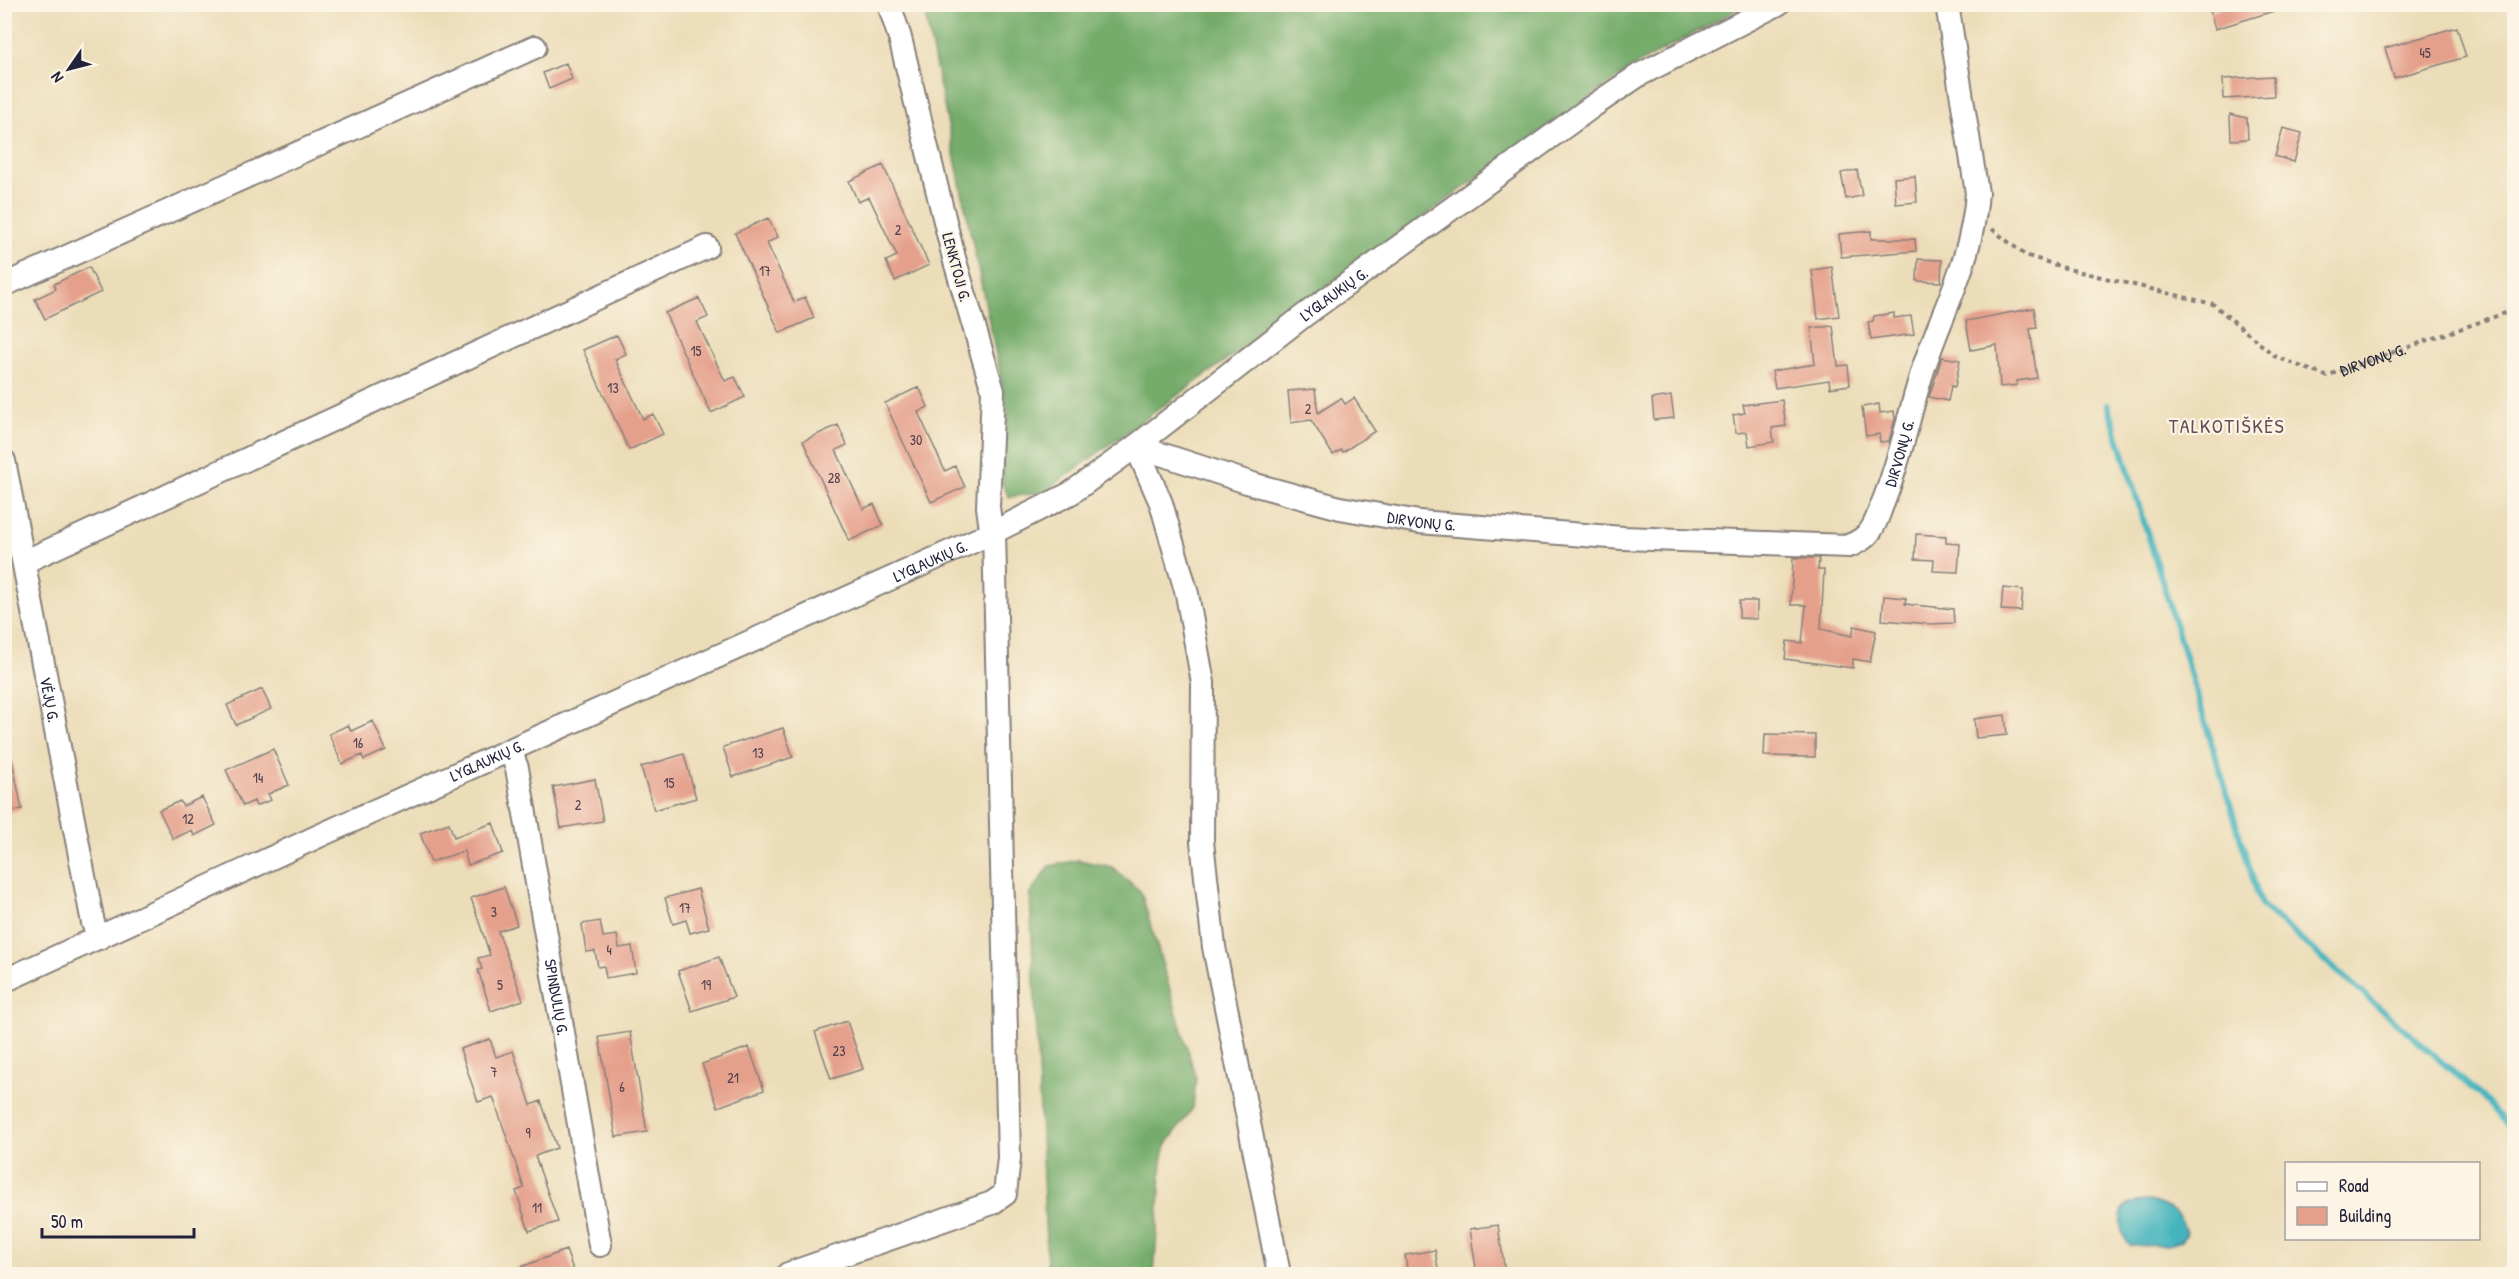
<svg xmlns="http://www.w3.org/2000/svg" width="2519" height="1279" viewBox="0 0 2519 1279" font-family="'Patrick Hand',sans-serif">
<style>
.forest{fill:#74ac6b;stroke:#4b6753;stroke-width:1.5}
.water{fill:#45b4be;stroke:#346b7c;stroke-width:1.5}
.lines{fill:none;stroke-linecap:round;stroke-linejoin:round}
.stream{stroke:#45b4be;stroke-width:6}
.building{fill:#e5a08c}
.minor-casing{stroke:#87807a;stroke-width:26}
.path{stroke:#87807a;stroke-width:4;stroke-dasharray:4.5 4.5;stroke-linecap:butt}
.minor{stroke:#fff;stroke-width:22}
.labels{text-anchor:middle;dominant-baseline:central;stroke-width:4.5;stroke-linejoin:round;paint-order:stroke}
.number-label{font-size:14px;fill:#53424f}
.street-label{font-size:16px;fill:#22223b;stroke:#fcf5e5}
.quarter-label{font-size:20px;letter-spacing:1.5px;fill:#664e57;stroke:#fcf5e5}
</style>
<rect width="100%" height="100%" fill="#fcf5e5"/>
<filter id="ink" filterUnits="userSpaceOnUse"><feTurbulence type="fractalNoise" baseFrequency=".0167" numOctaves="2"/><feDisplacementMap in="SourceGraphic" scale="12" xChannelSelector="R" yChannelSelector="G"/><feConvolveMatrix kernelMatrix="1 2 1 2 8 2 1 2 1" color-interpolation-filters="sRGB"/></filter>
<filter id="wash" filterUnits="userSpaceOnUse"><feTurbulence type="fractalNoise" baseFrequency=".008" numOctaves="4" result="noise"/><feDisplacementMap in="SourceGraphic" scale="24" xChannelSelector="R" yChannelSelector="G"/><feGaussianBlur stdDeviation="1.35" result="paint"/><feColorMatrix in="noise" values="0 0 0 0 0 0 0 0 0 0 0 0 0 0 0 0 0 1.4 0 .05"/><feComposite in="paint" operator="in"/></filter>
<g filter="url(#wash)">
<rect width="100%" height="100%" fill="#ecddb9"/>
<!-- forest -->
<path class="forest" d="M923 5H1746L1638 64 1556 121 1044 492 1009 497 1002 483 1008 412Z
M1078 860 1112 867 1141 892 1196 1078 1193 1108 1166 1145 1162 1161 1154 1274H1052L1047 1264 1030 894 1050 866Z"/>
<!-- water -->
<path class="water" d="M2150 1201C2169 1207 2181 1212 2186 1233L2181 1241 2168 1245 2131 1246C2120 1238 2115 1211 2130 1204 2136 1201 2144 1201 2150 1201Z"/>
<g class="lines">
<!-- stream -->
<path class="stream" d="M2108 404 2261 905 2481 1096 2514 1131"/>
</g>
<g id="blocks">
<!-- building -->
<path class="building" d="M2230 4H2284V8L2215 29 2210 11Z
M2457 27 2466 57 2394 78 2385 48Z
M566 63 572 79 549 89 543 73Z
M2273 76 2274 96 2224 99 2223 79Z
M2230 114 2247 118 2248 139 2231 140Z
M2283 128 2302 133 2294 162 2275 156Z
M883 165 929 265 895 281 886 261 897 256 869 197 858 202 849 181Z
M1857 170 1862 196 1846 199 1841 173Z
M1915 176 1917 202 1896 204 1894 178Z
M768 218 778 237 767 243 794 302 805 297 814 318 780 333 735 233Z
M1871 231V239H1915L1916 251 1841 257 1839 234Z
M1918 259 1942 260 1941 282 1917 281Z
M89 267 101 292 45 319 35 299 56 289 54 284Z
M1832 267 1839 316 1818 319 1812 270Z
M699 298 708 317 697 322 725 381 735 377 745 397 711 413 665 313Z
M2034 308 2037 328 2030 329 2037 378 2017 381V385L2000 387 1997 345 1971 350 1966 321Z
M1894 313V318L1911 316 1914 334 1871 340 1868 322 1873 321 1874 316Z
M1833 326 1838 366 1848 365 1850 385 1830 388 1829 380 1775 388 1772 371 1815 364 1811 328Z
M617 335 626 354 615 359 643 419 653 414 663 434 629 450 583 350Z
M1942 357 1960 360 1955 387 1951 386 1948 401 1929 397Z
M919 387 928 407 918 412 945 471 955 466 965 487 931 502 885 403Z
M1315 389 1318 413 1341 398 1345 404 1354 398 1375 431 1343 452 1341 450 1333 455 1311 420 1291 423 1288 391Z
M1671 396 1674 418 1654 420 1652 399Z
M1782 400 1786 426 1772 428 1774 442 1749 446 1747 432 1736 433 1733 415 1745 413 1743 405Z
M1879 404 1880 413 1894 411 1895 419 1889 441 1880 442 1879 434 1866 436 1862 407Z
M838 425 847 445 836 450 863 509 874 504 883 525 849 541 803 441Z
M1916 534 1946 536V543L1960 544 1958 572 1933 571 1934 560 1915 559Z
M1793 558H1819L1818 570H1824L1821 629 1852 636 1854 626 1876 631 1870 662 1853 659V668L1785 659 1787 641 1802 643 1806 605H1791Z
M2003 588 2023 590 2021 611 2001 610Z
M1884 596 1906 598 1905 604 1953 609 1954 623 1930 624 1882 620Z
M1739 601H1757V619L1739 618Z
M262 689 271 709 236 725 227 705Z
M2005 715 2007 735 1976 738 1974 719Z
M373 721 386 750 364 760 362 755 342 764 329 734 348 725 351 731Z
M783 728 793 757 733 777 723 747Z
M1765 734 1815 735V757L1764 756Z
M273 749 289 785 268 794 271 800 256 806 254 801 243 806 226 770Z
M684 754 696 798 654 810 641 767Z
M12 760 22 809 4 813V761Z
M595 779 603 821 561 828 553 787Z
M202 797 216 825 194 836 192 830 173 839 159 810 180 801 183 806Z
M449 823 454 837 493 823 503 853 468 865 464 851 431 862 420 833Z
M504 887 517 925 498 931 523 1000 491 1011 478 970 482 969 478 958 490 955 471 898Z
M698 889 709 928 690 933 686 920 673 924 665 898Z
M600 921 603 937 617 935 619 948 632 946 636 973 606 978 604 966 598 967 595 951 586 952 582 924Z
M719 957 734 997 692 1011 678 971Z
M847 1021 863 1069 831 1079 815 1032Z
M630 1032 647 1132 616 1137 599 1037Z
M490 1039 496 1057 513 1051 531 1105 541 1101 557 1148 535 1156 558 1222 529 1231 516 1191 524 1188 493 1097 478 1102 460 1049Z
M749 1047 764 1090 718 1107 702 1064Z
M1498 1225 1505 1272 1477 1275 1470 1229Z
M566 1250 575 1275H505V1273Z
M1435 1250 1439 1275H1408L1405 1255Z"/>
</g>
</g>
<g filter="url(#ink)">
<use href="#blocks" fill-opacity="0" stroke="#87807a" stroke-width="1.5"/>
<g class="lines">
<!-- minor casing -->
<g class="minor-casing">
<g id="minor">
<path d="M4 285 535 47"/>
<path id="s2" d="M1136 446 1256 485 1340 508 1419 522 1623 538 1849 546C1858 542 1866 538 1871 530 1876 523 1879 513 1882 505 1900 462 1908 417 1922 373 1942 309 1972 263 1977 193L1947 4"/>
<path d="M1136 446 1161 503 1187 594 1203 683 1202 842 1214 947 1279 1274"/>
<path id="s3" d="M4 461 93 923 99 938"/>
<path d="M24 562 707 247"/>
<path id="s4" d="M510 750 517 768 600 1245"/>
<path id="s5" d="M4 981 321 835 994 532 1071 493 1136 446 1306 314 1593 106 1639 75 1778 4"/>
<path d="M788 1274 992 1203 1005 1194 1009 1158 994 532 990 522 988 507 993 391 954 258 900 38 889 4"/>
</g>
</g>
<!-- path -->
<path class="path" id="s1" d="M1992 229 2025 255 2068 269 2213 304 2276 357 2326 376 2514 310"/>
<!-- minor -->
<use href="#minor" class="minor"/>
</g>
</g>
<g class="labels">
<!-- number labels -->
<g class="number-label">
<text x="2425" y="52">45</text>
<text x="898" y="229">2</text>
<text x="765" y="270">17</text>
<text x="696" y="350">15</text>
<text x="613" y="387">13</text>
<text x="1308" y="408">2</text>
<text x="916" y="439">30</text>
<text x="834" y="477">28</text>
<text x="358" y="742">16</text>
<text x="758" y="752">13</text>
<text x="258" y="777">14</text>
<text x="669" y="782">15</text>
<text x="578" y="804">2</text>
<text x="188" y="818">12</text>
<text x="685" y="907">17</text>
<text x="494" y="911">3</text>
<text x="609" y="949">4</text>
<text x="500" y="984">5</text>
<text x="706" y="984">19</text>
<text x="839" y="1050">23</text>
<text x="494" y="1071">7</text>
<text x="733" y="1077">21</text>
<text x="622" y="1086">6</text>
<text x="528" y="1132">9</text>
<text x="537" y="1207">11</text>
</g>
<!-- street labels -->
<g class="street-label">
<text transform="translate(957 267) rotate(75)">LENKTOJI G.</text>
<text stroke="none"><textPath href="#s5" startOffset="1503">LYGLAUKIŲ G.</textPath></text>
<text stroke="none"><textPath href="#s1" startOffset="422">DIRVONŲ G.</textPath></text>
<text stroke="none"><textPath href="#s2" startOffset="834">DIRVONŲ G.</textPath></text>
<text stroke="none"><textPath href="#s2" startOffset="296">DIRVONŲ G.</textPath></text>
<text stroke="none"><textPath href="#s5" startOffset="1017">LYGLAUKIŲ G.</textPath></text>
<text stroke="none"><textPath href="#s3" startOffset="243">VĖJŲ G.</textPath></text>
<text stroke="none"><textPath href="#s5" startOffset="531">LYGLAUKIŲ G.</textPath></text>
<text stroke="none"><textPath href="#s4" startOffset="252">SPINDULIŲ G.</textPath></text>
</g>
<!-- quarter labels -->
<g class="quarter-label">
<text x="2227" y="425">TALKOTIŠKĖS</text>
</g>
</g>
<!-- margin -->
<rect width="2519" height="1279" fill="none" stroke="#fcf5e5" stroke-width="24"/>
<!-- legend -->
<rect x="2285" y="1162" width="195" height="78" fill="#fcf5e5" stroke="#a5a1a1" stroke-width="1.5"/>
<rect x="2297" y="1182" width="30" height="9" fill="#ffffff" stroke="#a5a1a1" stroke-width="1.5"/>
<text x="2339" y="1192" font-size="18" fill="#22223b">Road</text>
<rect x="2297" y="1207" width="30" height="18" fill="#e5a08c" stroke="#a5a1a1" stroke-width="1.5"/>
<text x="2339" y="1222" font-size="18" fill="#22223b">Building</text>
<!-- north arrow -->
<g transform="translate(69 69) rotate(235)" stroke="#fcf5e5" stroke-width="4.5" paint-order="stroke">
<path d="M0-4.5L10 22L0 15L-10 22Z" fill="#22223b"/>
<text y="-9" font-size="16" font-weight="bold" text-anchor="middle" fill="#22223b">N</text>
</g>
<!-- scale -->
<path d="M42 1228v9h152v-9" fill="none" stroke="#22223b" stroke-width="3"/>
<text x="51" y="1228" font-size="18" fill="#22223b" stroke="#fcf5e5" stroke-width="4.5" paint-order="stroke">50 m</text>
</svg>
